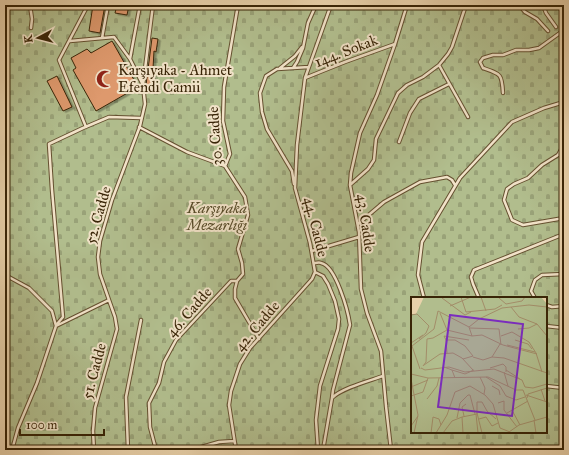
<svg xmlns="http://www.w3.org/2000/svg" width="569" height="455" viewBox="0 0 569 455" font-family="'IM FELL Great Primer',serif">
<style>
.cemetery{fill:url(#cemetery-stones);stroke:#75714a;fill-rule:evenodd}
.building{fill:#de996d;stroke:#392507;filter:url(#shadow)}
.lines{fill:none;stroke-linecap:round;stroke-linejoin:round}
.lane-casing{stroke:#655030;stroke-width:4.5}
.lane{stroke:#f1e2c8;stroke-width:2.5}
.labels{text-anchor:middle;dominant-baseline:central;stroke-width:4;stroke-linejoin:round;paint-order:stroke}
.street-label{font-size:15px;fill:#392507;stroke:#f1e2c8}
.poi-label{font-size:15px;fill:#392507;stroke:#f1e2c8;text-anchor:start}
.park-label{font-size:15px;font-style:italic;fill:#574b28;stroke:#f1e2c8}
.inset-road{fill:none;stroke:#a38d69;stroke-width:1}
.view{fill:#7b2cbf;fill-opacity:0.15;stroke:#7b2cbf;stroke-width:2}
.inset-edge{fill:none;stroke:#392507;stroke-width:2}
</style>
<defs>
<pattern id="cemetery-stones" width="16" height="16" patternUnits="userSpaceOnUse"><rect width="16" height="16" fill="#b1bd8d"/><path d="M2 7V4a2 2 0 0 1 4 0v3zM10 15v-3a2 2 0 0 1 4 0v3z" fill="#99a278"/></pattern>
<filter id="shadow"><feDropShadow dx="2.5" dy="1.5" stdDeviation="0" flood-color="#0004"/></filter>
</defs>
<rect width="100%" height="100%" fill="#e9d2ab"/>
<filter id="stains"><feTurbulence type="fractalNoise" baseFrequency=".005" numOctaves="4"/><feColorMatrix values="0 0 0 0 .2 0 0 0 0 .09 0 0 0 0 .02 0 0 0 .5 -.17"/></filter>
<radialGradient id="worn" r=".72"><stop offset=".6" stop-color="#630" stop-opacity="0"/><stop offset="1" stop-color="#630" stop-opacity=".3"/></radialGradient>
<!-- cemetery -->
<path class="cemetery" d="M5 5H564V450H5ZM412 298H546V432H412Z"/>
<!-- building -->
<path class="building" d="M93 5H105L100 33 89 31Z
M117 5H129L127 15 115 13Z
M152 38 158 39 156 52 154 51 152 86 146 85Z
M112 41 138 87 96 111 73 70 76 68 71 58 87 49 91 53Z
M57 76 72 107 63 111 47 81Z"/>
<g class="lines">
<!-- lane casing -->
<g class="lane-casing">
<path id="lane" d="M30 5 32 19 31 28
M140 5 130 59 143 85
M519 5 525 12 537 19 548 31
M543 5 546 13 556 27
M102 38 108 5
M70 41 114 37 130 59
M439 65 468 117
M280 68 295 56 302 47
M293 68 297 62 303 48 308 23 316 5
M305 78 345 62 395 44
M503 93C502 74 501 74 483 68L480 62 483 58 493 55H503L516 50H529L539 48 564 30
M86 127 59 60 88 5
M139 127 187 152 225 166
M399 142 410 113 419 99 449 84
M564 144 558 155 542 165 528 178 514 184 507 189 504 200 512 220 523 225 564 218
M294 184 292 171 267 129 262 112 260 93 266 76 277 69 309 67
M350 185 368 169 374 160 376 139 398 93 407 85 423 77 439 65 448 54 452 47 466 5
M358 224 384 202 420 182 447 177 452 180 455 185
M312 251 359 237
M314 263C317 263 319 262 321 263 336 266 348 311 350 325L333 390 332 398
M315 272 310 243 295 188 297 145 305 78 331 5
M315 272 323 276 328 284 335 301 339 319 338 329 320 386 316 420 318 450
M5 275 29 288 52 311 56 326
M237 281 243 274 242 263 238 249 248 215 245 197 225 166 230 154 223 121 224 87 238 5
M424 298 418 275 422 242 460 178 512 122 544 108 564 102
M479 298 473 284 471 277 474 270 564 234
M535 298 531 291 535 280 542 275 564 274
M546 305 552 307 564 306
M57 324 63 317 52 190 49 144 83 128 109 117 141 118
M546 326 564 328
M546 386 564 388
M12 450 18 428 37 383 56 326 109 300 100 274 98 257 100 241 112 200 140 126 145 104 143 85 153 5
M94 450 93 431 95 408 117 329 115 317 109 300
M128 450 126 397 141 320
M156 450 150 427 149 403 159 383 164 362 176 340 231 281H237L235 289V298L259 339
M191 450 219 442 234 441
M236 450 229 405 231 391 240 364 250 348 312 279 315 272
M323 450 332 398C342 388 369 381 383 376
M391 450 386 406 381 351 367 313 361 289 359 232 350 185 351 173 360 133 377 95 395 44 407 5"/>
</g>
<!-- lane -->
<use href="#lane" class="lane"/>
</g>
<!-- icons -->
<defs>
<g id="mosque-bare" transform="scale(1.38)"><path d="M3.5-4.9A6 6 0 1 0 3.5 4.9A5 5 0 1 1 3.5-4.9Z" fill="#8f2418" stroke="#f1e2c8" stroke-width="2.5" paint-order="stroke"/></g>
</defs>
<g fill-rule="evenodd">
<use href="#mosque-bare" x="105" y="79"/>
</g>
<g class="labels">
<!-- street labels -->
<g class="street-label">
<text transform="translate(346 51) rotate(-21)">144. Sokak</text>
<text transform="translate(215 136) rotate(-94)">30. Cadde</text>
<text transform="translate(98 215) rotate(-74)">52. Cadde</text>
<text transform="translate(366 223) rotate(82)">43. Cadde</text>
<text transform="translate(316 227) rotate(76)">44. Cadde</text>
<text transform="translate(189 312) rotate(-49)">46. Cadde</text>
<text transform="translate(257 326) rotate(-50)">42. Cadde</text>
<text transform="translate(94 371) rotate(-75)">51. Cadde</text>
</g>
<!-- poi labels -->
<g class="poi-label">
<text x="118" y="70">Karşıyaka - Ahmet<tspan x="118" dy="17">Efendi Camii</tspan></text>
</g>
<!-- park labels -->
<g class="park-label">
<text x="217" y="208">Karşıyaka<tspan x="217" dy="17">Mezarlığı</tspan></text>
</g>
</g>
<!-- overview -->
<g transform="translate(411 297)">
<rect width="136" height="136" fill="#e9d2ab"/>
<path d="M13 0H130L136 7V136H0V17H5Z" fill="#b1bd8d"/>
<path class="inset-road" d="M50 0 55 15 84 12 91 8M70 0 75 14M31 1 54 18 60 15M88 1 95 7 111 4 114 0M39 9 60 0M100 10 108 20 126 27 136 39M29 16 36 33M0 18 6 17 18 29 15 36 8 42M58 30 68 22 91 11 118 8 136 10M59 31 88 32 90 48M107 32 118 31 126 27M90 39 101 35 118 45 125 56 131 75M35 43 33 39 58 43M104 43 117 47 121 52M0 46 12 38M96 48 124 55M36 56 35 43H44L54 49 62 59 52 62M62 60 72 63 81 60 93 61 136 76M81 60 89 47M13 68 29 57 42 56 51 61 62 73M12 69 15 65 16 42 22 41 36 33 61 39M33 70 41 73 44 81M10 71 14 73 38 70 54 75 83 72 111 83 114 90M79 71 92 67 95 70V75M9 72 1 49 23 32 27 14 58 30 61 39 71 38 92 48 126 57M41 73 54 77 63 73M95 73 109 82M93 75 97 89M0 77 17 81 77 80 105 93H112L124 123M69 80 74 91 73 97M75 80 89 89 95 99 105 103 114 100M0 82 7 118 3 136M81 89 88 93 89 98M0 90 17 83M114 90 122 91 136 87M130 92 134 104M115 98 136 105M0 99 12 95 17 81M116 101 117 97 136 91M16 102 26 89 28 81M87 106 93 104V113L106 130M102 115 109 128M66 116 71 136M96 116 117 104M65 117 67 136M53 119 51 110 55 107M46 121 49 106 57 98H59L64 117M68 122 75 120 81 129 87 126M123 123 125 136M0 129 7 119M98 135 108 128 136 120M20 136 22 120 28 122 30 128M25 136 36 118 44 95 59 89 74 98 82 107 89 131 99 135M32 136 41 124 51 120M52 136 51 120 66 117V105H71L76 114 85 122"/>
<path class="view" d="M39 18 112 27 101 119 27 110Z"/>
<rect width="136" height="136" class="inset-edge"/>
</g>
<!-- margin -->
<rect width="569" height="455" fill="none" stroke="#e9d2ab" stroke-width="20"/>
<rect x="6" y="6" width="557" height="443" fill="none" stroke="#392507" stroke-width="2"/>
<rect x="10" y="10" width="549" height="435" fill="none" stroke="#392507"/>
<!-- north arrow -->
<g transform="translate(38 38) rotate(263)" stroke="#f1e2c8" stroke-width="3" paint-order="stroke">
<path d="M0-3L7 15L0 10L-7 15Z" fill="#392507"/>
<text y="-6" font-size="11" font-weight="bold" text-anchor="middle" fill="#392507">K</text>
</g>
<!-- scale -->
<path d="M20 429v6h84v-6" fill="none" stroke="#392507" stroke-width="2"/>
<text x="26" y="429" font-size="12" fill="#392507" stroke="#f1e2c8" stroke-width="3" paint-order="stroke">100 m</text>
<rect width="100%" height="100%" filter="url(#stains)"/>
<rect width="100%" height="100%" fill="url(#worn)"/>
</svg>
